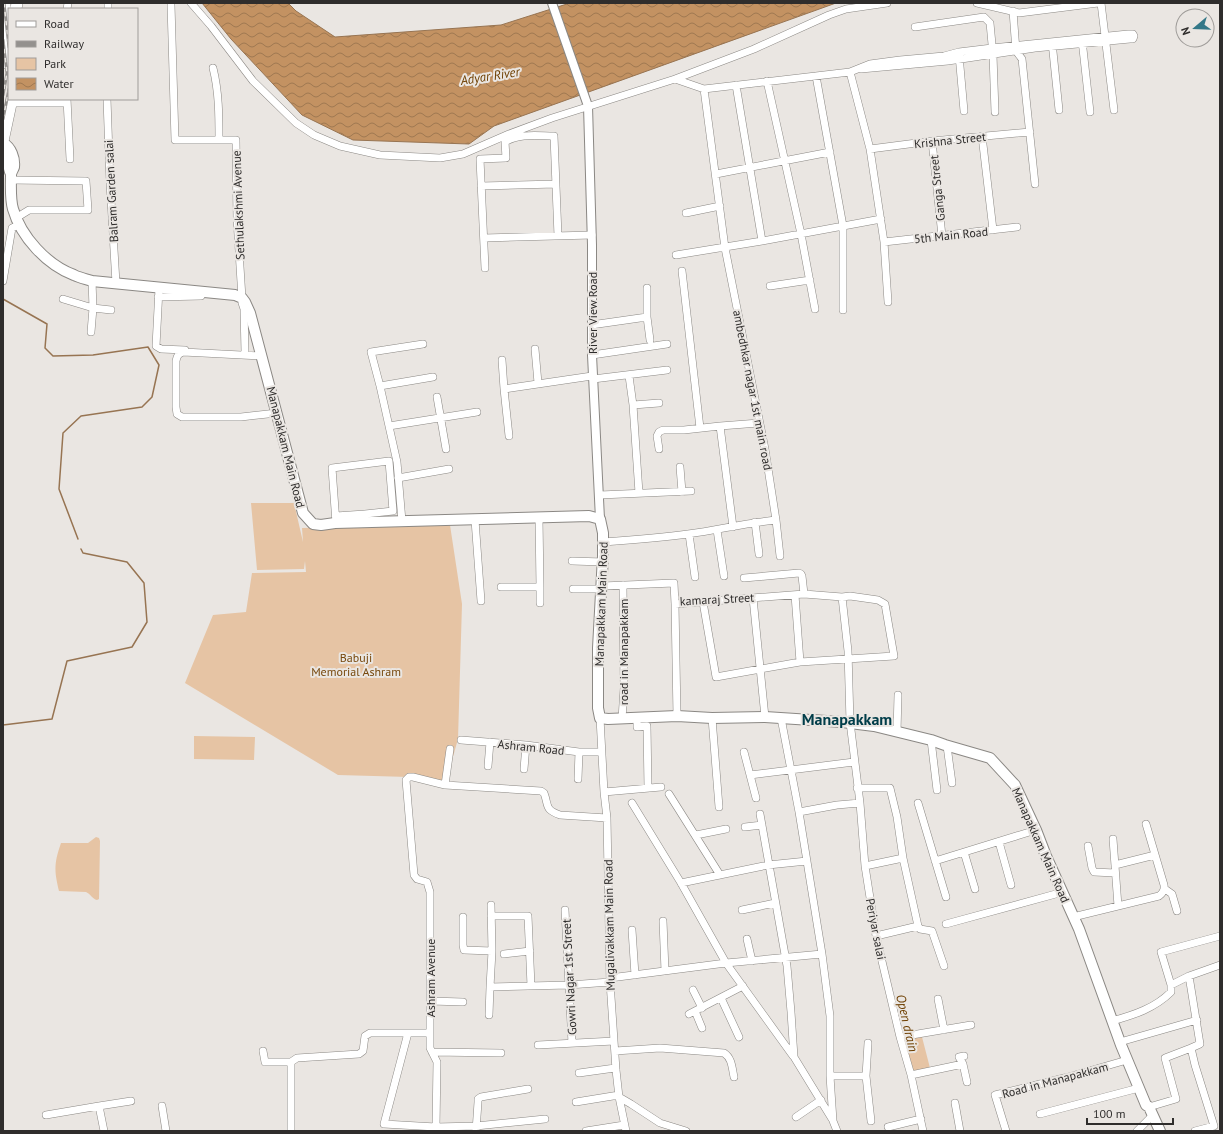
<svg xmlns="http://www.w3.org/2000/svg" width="1223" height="1134" viewBox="0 0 1223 1134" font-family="'PT Sans',sans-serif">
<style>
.green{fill:#e6c4a4}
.water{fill:url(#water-waves);stroke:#977452}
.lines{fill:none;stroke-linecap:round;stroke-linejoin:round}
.stream{stroke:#977452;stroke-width:1.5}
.minor-casing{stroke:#8b8884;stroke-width:8}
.tertiary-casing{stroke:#8b8884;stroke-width:10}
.secondary-casing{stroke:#8b8884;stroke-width:12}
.primary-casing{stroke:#8b8884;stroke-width:12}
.minor{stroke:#fff;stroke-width:7}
.tertiary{stroke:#fff;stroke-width:8}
.secondary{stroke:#fff;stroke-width:10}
.primary{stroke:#fff;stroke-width:11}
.rail-casing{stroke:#94918e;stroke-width:3}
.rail{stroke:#eae6e2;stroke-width:1.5;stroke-dasharray:4.5;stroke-linecap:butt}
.labels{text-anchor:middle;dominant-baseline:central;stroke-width:4;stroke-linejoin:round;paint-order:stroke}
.street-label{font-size:12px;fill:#2f2d2c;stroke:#eae6e2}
.park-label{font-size:12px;fill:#77480c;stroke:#eae6e2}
.water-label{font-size:13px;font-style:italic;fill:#6e3f00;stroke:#eae6e2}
.district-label{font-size:16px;font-weight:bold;fill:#003d49;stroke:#eae6e2}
</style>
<defs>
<pattern id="water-waves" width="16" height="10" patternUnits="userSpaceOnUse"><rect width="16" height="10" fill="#c39262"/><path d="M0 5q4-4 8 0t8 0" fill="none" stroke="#9f7851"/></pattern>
</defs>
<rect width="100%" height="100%" fill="#eae6e2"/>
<!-- green -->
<path class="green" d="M251 503H294L303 542 302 528 450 525 462 604 458 739 445 785 409 777 338 775 185 683 213 615 246 612 252 573 306 572 305 561 304 569 257 570Z
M194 736 255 737 254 760 194 759Z
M96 837 99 838 100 841 99 899 97 900C92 899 91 894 86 892L59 891C54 871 54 863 61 843H88Z
M922 1037 930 1068 910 1072 903 1040Z"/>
<!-- water -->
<path class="water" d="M202 3H288L296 11 335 37 501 25 570 3H836L494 126 469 144 353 140 302 115 231 39Z"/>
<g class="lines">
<!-- stream -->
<path class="stream" d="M3 299 47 324 45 348 53 356 93 355 148 347 159 365 152 397 142 407 81 416 63 433 59 489 78 539
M3 725 52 719 67 661 132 647 147 622 144 583 127 562 83 553 81 549"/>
<!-- minor casing -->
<g class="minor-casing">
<path id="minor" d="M191 3 211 26 253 81 296 123 314 135 340 146 380 155 440 158 463 154 509 134 552 118 675 79 704 89 850 72 870 64 900 60 944 56 959 52 992 48 1128 34H1133L1134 36 1133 39H1130L1035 48 948 61 861 69
M977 3 1019 13 1098 3
M1101 3 1114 110
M171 5 175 140H236L237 219 242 298
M67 9 68 3
M108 9V3
M1013 11 1016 51 1022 59 1035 184
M915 27 984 17 990 23 993 55 995 112
M1082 40 1090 112
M1052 42 1059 110
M959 55 964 111
M213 68C219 92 219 116 219 140
M850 72 870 149 884 242 888 302
M816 76 843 226V310
M675 79 754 49 829 15 846 9 887 3
M767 81 801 234 815 309
M736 85 762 241
M67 99 70 159
M107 99 110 183 116 283
M11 103H67
M982 136 993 230
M932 141 942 236
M870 149 932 141 1030 132
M716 174 830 152
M11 180 86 181 88 210H29L16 218
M481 186 556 184
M686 213 720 206
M484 238 592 235
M884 242 1017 227
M676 255 762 241 881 219
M485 268 480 159 506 158 505 142C519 133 538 136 554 136L558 236
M682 271 700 428
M3 281 12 228 19 225
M770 286 810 280
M647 288V317L650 340
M159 289 156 346 161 349 185 350
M158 297 201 296
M63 299 93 308 111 310
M242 303 244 309 245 352
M591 325 647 317
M91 332 93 308 92 281
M535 349 538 383
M592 355 667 344
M262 356 183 352C178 354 177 356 176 361V407L177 414 182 417H241L277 413
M502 360 504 389
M629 376 633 405 639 493
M593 379 667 370
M380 386 433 377
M437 397 446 449
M633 405 659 403
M389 426 477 412
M720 426 759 423
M509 436 504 389 592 376
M659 449 657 436 659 432 663 430H684L720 426 733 527
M680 467 682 492
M398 478 449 469
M600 495 691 491
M336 516 365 514
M475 520 481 601
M776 520 780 556
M402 521 397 462 380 386 371 352 423 344
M755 522 759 554
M336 523 332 468 389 461 393 511 365 514V522
M717 530 724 576
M689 534 695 577
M603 542C632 540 660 538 688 534 718 530 746 523 776 520L765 449 725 248 704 89
M572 561 603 562
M744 578 799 573 801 574 802 576 804 594
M602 586 674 583 675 604 804 594 842 597 850 596 878 600 885 604 894 656 800 662 716 677 703 602
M501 587H540L539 518
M540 587V603
M573 589H602
M795 595 800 662
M842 597 848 651 850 722 860 803 865 866 876 936 900 1037 911 1075 923 1131
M753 598 765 717
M675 604 677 716
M600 718 604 792 607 818 610 982 616 1070 619 1097 626 1131
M637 718V727L647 726 648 788
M712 718 719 807
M781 718 799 812 822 954 830 1016V1076L833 1121 837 1131
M622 719 624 688 623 585
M897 732 898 695
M461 740 526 745 579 752H601
M931 740 937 790
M947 746 952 783
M744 752 756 798
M488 766 490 742
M524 769 526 745
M750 775 854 762
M578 779 579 752
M445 785 450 749
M857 788H890L897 817 903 858 918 926 920 929 932 931 944 966
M604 792 661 787
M669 794 720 875
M918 803 946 897
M799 812 837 805 860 803
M760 814 787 966 791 1012 794 1057 832 1119
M745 827 762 825
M696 835 726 829
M1113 839 1118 906
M999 842 1011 885
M1088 846 1092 868 1094 872 1115 873
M964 852 975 889
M935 861 1036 830
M1115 865 1155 855
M865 866 903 858
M681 883 768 865 807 861
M1165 889 1172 894 1177 911
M491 905 492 951
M565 910 572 1043
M742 910 775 903
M491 916H528L531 986
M463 917V945L464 950 492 951 490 987
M1073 917 1159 896C1163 893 1165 890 1164 885L1146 824
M663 921 665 971
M946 924 1063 892
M632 930 635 975
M876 936 918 926
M747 939 752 961
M504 954 530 951
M1189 976 1200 1044 1191 1048 1195 1065 1214 1126 1195 1131
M610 978 726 963 681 883 632 803
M1171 985 1189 976 1220 965
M693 990 702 1008
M721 998 739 1037
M938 999 944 1030
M431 1001 463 1002
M695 1011 702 1028
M689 1014 743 986
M489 1015 490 987 569 985 610 982
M1112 1021C1134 1015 1155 1008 1171 992V985L1161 952 1220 936
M408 1033 384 1124 436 1127V1131
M430 1033V1048L437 1062 436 1127 476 1126 545 1119
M900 1037 971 1025
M1120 1042 1197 1020
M538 1045 614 1041
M263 1051 265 1062H291
M615 1051 660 1048 724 1053C732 1058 732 1068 734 1077
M432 1052 501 1053
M793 1056 726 963 822 954
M964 1056 959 1057 963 1064 967 1082
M579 1073 615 1068
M911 1075 963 1064
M830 1076H866L868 1043
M866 1076 871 1121
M619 1097 631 1104 660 1123 686 1131
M576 1102 619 1095
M955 1103 960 1131
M99 1106 131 1101
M162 1106 166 1131
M1149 1107 1176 1099 1165 1058 1191 1048
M1040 1114 1139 1088
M46 1115 99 1106 104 1131
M796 1117 821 1100
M888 1127 921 1119
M291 1131V1062L297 1058 359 1054 363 1051 365 1036 370 1033H430V892L427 882 417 879 414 875 406 780 409 777H413L445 785 541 791 544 793C549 806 544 809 560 815L607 818
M476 1131 478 1102V1099L481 1097 528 1089
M586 1131 624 1125
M1006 1131 995 1095 1068 1077 1127 1060
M1137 1131 1152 1116"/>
</g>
<!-- tertiary casing -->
<g class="tertiary-casing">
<path id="tertiary" d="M552 3 588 106 592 245V355L600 519"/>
</g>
<!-- secondary casing -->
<g class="secondary-casing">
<path id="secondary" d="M3 143C11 147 15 158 14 167 13 170 11 172 11 175 11 186 10 199 13 209 21 237 47 265 74 275 80 278 86 279 92 281L235 295 242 298 245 302 250 313 303 513 313 524 321 525 335 523 589 516 600 519 603 533V556L598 648V708L600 718 608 719 677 716 712 718 765 717 842 722 874 726 931 740 945 745 990 758 1015 785 1036 830 1046 856 1079 929 1121 1045 1146 1105 1149 1107 1160 1131
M3 154 6 158 10 172"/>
</g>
<!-- primary casing -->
<g class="primary-casing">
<path id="primary" d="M16 9 17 3
M3 63 5 43V3
M3 141 12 99"/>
</g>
<!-- minor -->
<use href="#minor" class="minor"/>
<!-- tertiary -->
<use href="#tertiary" class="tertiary"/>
<!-- secondary -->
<use href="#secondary" class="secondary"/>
<!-- primary -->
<use href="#primary" class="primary"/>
<!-- rail casing -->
<g class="rail-casing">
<path id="rail" d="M4 3 9 47
M3 40 7 73 3 95
M3 119 9 89"/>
</g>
<!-- rail -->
<use href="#rail" class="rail"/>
</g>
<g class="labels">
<!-- street labels -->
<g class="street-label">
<text transform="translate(950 140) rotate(-6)">Krishna Street</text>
<text transform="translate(937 188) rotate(-96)">Ganga Street</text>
<text transform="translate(111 191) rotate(-93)">Balram Garden salai</text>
<text transform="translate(238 205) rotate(-92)">Sethulakshmi Avenue</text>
<text transform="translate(951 235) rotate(-6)">5th Main Road</text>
<text transform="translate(592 313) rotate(-90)">River View Road</text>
<text transform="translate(753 390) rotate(79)">ambedhkar nagar 1st main road</text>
<text transform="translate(286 447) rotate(76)">Manapakkam Main Road</text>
<text transform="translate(717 599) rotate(-3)">kamaraj Street</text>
<text transform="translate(601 604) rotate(-88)">Manapakkam Main Road</text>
<text transform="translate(623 652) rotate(-90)">road in Manapakkam</text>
<text transform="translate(531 747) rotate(6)">Ashram Road</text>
<text transform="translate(1041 845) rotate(66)">Manapakkam Main Road</text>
<text transform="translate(609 925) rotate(-91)">Mugalivakkam Main Road</text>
<text transform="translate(876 929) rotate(79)">Periyar salai</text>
<text transform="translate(569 977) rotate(-93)">Gowri Nagar 1st Street</text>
<text transform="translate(430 978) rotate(-90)">Ashram Avenue</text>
<text transform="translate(1055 1080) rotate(-15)">Road in Manapakkam</text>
</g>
<!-- park labels -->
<g class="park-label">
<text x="356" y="657">Babuji<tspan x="356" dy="14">Memorial Ashram</tspan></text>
</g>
<!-- water labels -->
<g class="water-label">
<text transform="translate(490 76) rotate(-9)">Adyar River</text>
<text transform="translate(907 1023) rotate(77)">Open drain</text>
</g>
<!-- district labels -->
<g class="district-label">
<text x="847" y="719">Manapakkam</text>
</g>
</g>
<!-- border -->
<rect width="1223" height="1134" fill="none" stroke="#2f2d2c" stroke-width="8"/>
<!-- legend -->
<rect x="8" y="8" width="130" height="92" fill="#eae6e2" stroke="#9f9c99"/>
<rect x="16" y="21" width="20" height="6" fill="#ffffff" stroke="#9f9c99"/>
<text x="44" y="28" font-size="12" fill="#2f2d2c">Road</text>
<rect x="16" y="41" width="20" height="6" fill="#94918e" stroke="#9f9c99"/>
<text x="44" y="48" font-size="12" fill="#2f2d2c">Railway</text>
<rect x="16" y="58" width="20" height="12" fill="#e6c4a4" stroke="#9f9c99"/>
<text x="44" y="68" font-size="12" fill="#2f2d2c">Park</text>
<rect x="16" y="78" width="20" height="12" fill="url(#water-waves)" stroke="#9f9c99"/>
<text x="44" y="88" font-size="12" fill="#2f2d2c">Water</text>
<!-- north arrow -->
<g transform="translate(1195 28) rotate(251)"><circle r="19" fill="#eae6e2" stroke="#9f9c99"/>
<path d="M0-3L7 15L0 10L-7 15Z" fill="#347888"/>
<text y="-6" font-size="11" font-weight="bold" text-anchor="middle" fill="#2f2d2c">N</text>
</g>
<!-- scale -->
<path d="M1087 1118v6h86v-6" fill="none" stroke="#2f2d2c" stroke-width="2"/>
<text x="1093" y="1118" font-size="12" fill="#2f2d2c" stroke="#eae6e2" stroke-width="3" paint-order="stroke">100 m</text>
</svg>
